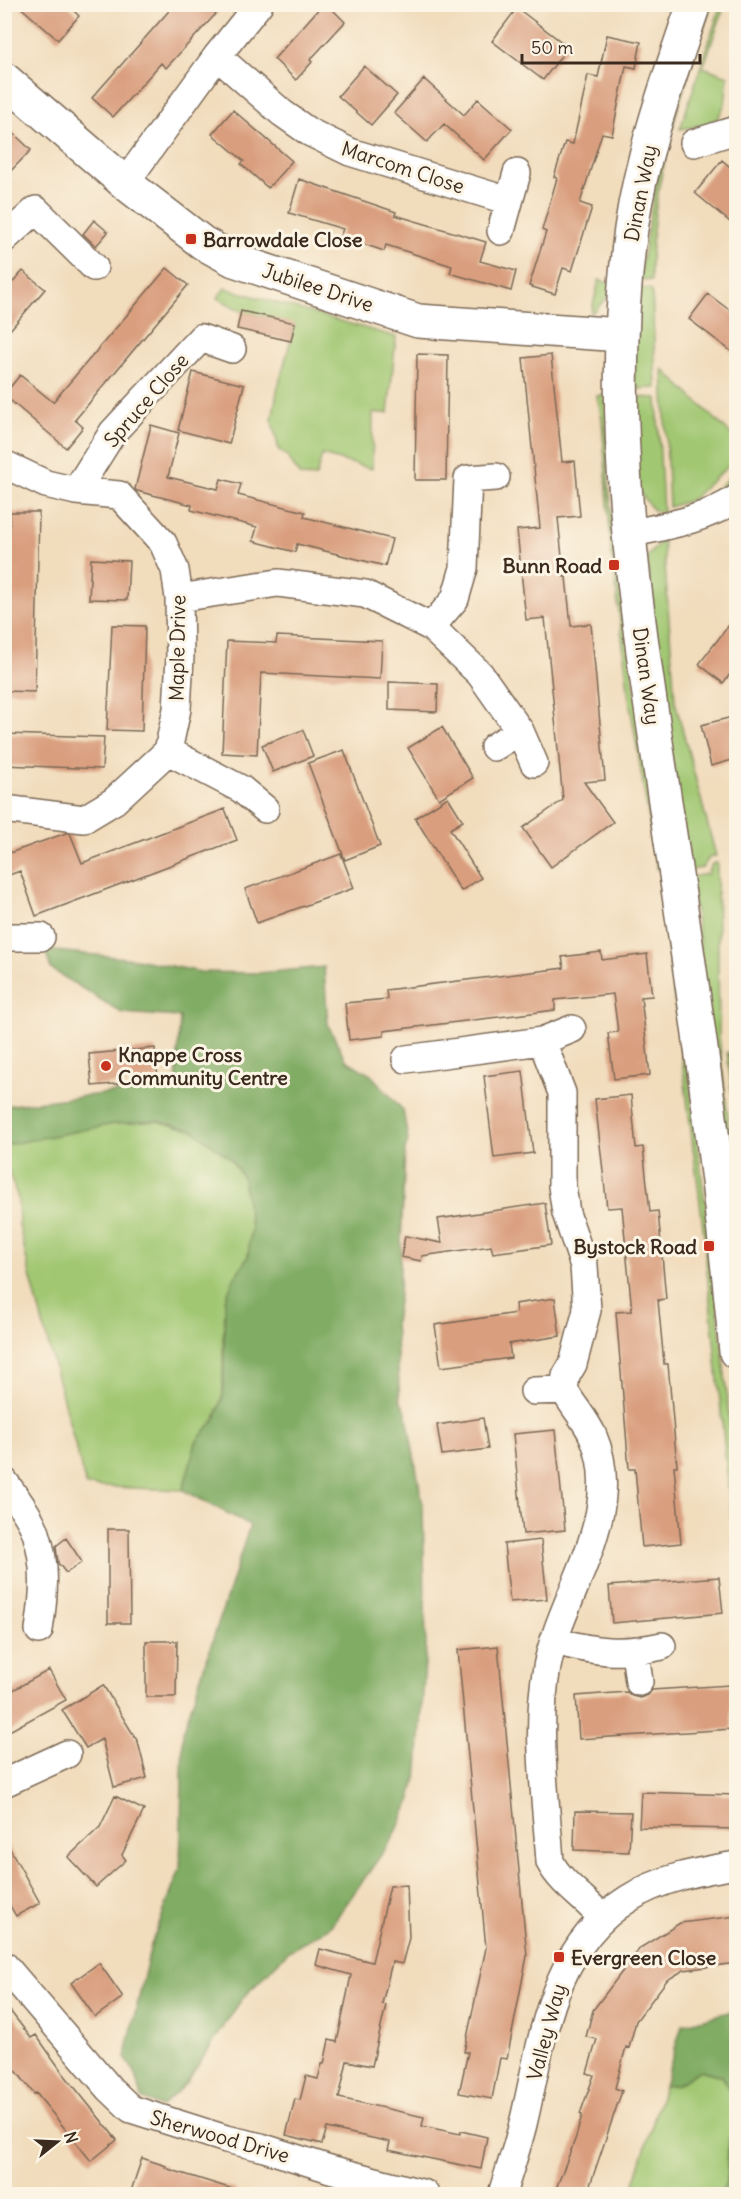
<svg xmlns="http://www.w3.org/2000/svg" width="741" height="2199" viewBox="0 0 741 2199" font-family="Delius,sans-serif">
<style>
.green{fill:#a1c772;stroke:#6e7848;stroke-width:1.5}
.forest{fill:#80ac64;stroke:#5e6b41;stroke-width:1.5}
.building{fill:#d99e7e}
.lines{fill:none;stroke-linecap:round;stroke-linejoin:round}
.minor-casing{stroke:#7b6855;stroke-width:30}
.tertiary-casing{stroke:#7b6855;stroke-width:36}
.minor{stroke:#fff;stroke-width:27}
.tertiary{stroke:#fff;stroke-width:33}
.poi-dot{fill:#c8321e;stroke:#fcf5e5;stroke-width:2}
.labels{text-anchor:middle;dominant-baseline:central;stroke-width:6;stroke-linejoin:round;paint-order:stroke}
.street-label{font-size:20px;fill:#3b2a1e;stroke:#fcf5e5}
.poi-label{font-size:20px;font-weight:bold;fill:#3b2a1e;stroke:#fcf5e5;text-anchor:start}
</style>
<rect width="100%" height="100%" fill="#fcf5e5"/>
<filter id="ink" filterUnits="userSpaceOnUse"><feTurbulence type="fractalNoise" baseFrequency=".0167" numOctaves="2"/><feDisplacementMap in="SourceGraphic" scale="12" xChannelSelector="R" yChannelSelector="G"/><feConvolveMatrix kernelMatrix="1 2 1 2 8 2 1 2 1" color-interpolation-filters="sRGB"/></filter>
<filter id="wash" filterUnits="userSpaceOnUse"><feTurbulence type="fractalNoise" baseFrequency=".008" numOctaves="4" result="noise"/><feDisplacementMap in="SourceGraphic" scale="24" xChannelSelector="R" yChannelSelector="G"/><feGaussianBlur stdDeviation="1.35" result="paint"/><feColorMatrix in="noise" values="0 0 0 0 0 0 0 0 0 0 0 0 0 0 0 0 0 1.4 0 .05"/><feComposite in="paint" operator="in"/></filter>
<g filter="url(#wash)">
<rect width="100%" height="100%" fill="#f1dcbc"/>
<!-- green -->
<path class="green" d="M721 5H725L703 67 728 76 725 104 718 118 704 125 680 129Z
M705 10 709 12C680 98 649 189 651 281L639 279 659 167Z
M599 280 612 284 609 295 595 311 591 313Z
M638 287 652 290 656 388 633 389Z
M225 288 396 337 388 413H373L372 469 322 455 316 477 300 476 287 456 279 450 272 421 277 391 295 324 241 311 217 298Z
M663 369 736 439V459L691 500 669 507Z
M605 394 609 485 617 561H612L602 419 597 396Z
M633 397 657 398 663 512 653 510 637 489Z
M736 471V485L716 500 704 501Z
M663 539 675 701 716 856 709 858 702 868 690 870 666 727 647 557Z
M614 570H617L662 868 657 869 629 698Z
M717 863 719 1037 736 1194V1236L691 877 707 874 712 864Z
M664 884 710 1241 705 1242 660 885Z
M727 1051 736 1067V1129Z
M157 1121 193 1130 231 1159 243 1178 251 1228 248 1257 234 1278 223 1337V1395L215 1419 196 1442 183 1490 86 1486 29 1271 19 1225 18 1198 5 1162 4 1145 14 1142 114 1124Z
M705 1251H711C723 1354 736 1458 736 1562Z
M699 2070 722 2076C727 2083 736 2092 736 2101 738 2119 733 2126 729 2143 725 2159 731 2181 720 2194H631L664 2086 676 2085Z"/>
<!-- forest -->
<path class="forest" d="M45 950 136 959 201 972 259 973 324 967 328 1025 346 1060 371 1075 403 1110 408 1140 405 1150 399 1294 395 1323 400 1400 406 1411 423 1506 426 1646 418 1770 411 1799 394 1837 330 1927 289 1951 242 1999 187 2082 161 2107 142 2098 135 2072 125 2058 151 1945 180 1869 183 1732 250 1525 183 1490 196 1442 215 1419 223 1395 225 1300 234 1278 248 1257 251 1228 243 1178 231 1159 193 1130 157 1121 114 1124 5 1145 4 1106 176 1085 180 1017 122 1013 51 969Z
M736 2010V2099L722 2076 700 2070 676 2085 664 2086 682 2025Z
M736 2123V2194H720L726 2183 729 2140Z"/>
<g id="blocks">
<!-- building -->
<path class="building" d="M17 4H67L79 16 58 40Z
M175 4H225L166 68 161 63 113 117 92 98Z
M323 4H327L345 22 310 60 312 62 296 80 274 59Z
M517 8 568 47 543 80 492 41Z
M607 35 641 42 636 68 626 66 612 135 602 133 580 203 592 207 572 271 563 268 555 294 529 286 546 232 542 230 557 178 554 177 565 142 573 144 588 75 598 77Z
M364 66 397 95 371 125 338 96Z
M424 79 464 115 478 99 512 129 484 160 444 124 427 142 394 113Z
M233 110 292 161 268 188 241 164 244 161 212 134Z
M4 124 31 150 4 178Z
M722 160 736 172V227L695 193Z
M299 179 396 212 395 215 486 242 480 261 516 271 511 291 450 273 452 266 386 245 384 251 340 236 343 229 289 213Z
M94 220 108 232 96 246 83 234Z
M167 268 188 285 75 420 83 427 66 448 4 395 20 375 53 402Z
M23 271 45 289 4 337V292Z
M708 294 736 315V355L689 319Z
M241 311 295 323 291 341 237 329Z
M417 354 448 355 446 480H415Z
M551 355 562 462 575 461 580 516 558 518 564 577H566L571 626 591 624 605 780 584 782 613 822 551 867 523 828 563 800 545 618 526 620 517 530 540 528 523 358Z
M193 372 244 385 229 444 178 430Z
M151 425 179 433 168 477 218 489 221 479 241 484 238 495 305 512 304 517 392 539 385 566 297 544 295 552 253 541 257 527 191 510 192 505 137 491 135 489Z
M10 512H39L35 692 5 691Z
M91 559 129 561 127 600 89 599Z
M736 616V667L723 683 699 664Z
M112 625 145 626 142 731 107 730Z
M277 636 382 641 380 679 261 673 257 755 222 753 227 641 276 643Z
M389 682 438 684 437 712 389 710Z
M736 716V759L711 766 701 725Z
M442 727 473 778 439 799 408 748Z
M303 730 313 756 273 772 262 745Z
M4 734 104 737 102 769 4 765Z
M344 750 380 846 345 860 308 763Z
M448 797 463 821 450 829 481 878 461 891 415 818Z
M225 809 237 840 36 916 20 871 4 877V855L66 833H70L82 863Z
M341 854 354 888 257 923 245 889Z
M601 952 602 960 647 954 652 996 641 997 650 1075 614 1079 608 1033 618 1032 613 994 555 1000V1010L384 1031V1036L349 1040 345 1003 387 999 386 990 564 968 562 957Z
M155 1048 158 1080 92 1086 89 1054Z
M523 1071 533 1153 494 1158 484 1076Z
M631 1095 636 1148 643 1147 650 1212 658 1211 666 1299 658 1300 664 1364H668L677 1466H674L681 1543 642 1547 635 1469H629L616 1312 632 1311 622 1207 607 1208 595 1099Z
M545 1203 551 1245 493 1253 491 1246 422 1256 421 1261 401 1257 405 1236 442 1243 438 1219Z
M555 1298 560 1336 509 1344 511 1358 441 1367 435 1325 516 1313 515 1304Z
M483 1418 488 1449 442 1455 437 1425Z
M555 1430 565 1530 523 1534 513 1434Z
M108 1529H129L130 1623H108Z
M66 1538 82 1562 66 1573 58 1563 56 1546Z
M541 1540 547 1599 510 1602 504 1544Z
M719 1577 723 1613 612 1623 609 1586Z
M146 1641H177L176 1697H146Z
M498 1646 527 1956 507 2059 500 2058 492 2099 459 2093 468 2052H464L486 1948 458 1650Z
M49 1670 66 1700 4 1734V1695Z
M103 1685 138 1742 147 1778 114 1787 102 1739 86 1748 62 1710Z
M730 1685 732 1729 579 1739 576 1696 627 1692 632 1696 640 1698 648 1695 652 1690Z
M641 1792 736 1795V1829L639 1827Z
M115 1796 144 1810 122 1855 126 1860 96 1887 68 1857 100 1827Z
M575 1811 631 1812 629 1852 574 1850Z
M4 1838 40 1903 16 1916 4 1895Z
M407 1885 409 1938 402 1964 392 1962 382 2004 386 2005 372 2066 347 2061 339 2098 424 2117 422 2126 460 2134 461 2131 487 2137 481 2169 388 2150 390 2142 327 2128 322 2144 286 2135 295 2099 300 2100 306 2076 318 2079 322 2064H324L329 2040 337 2042 348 1990 351 1975 316 1965 320 1949 372 1962 390 1886Z
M736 1916V1963L684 1970 667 1980 636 2021 629 2048 626 2047 615 2088 622 2091 587 2194H554L576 2137 582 2115 580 2114 594 2075 587 2073 597 2039 586 2037 593 2010 640 1948 680 1923Z
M99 1963 123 1997 95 2017 71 1983Z
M4 2003 31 2038 36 2035 63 2073 117 2140 91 2161 36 2093 34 2094 4 2055Z
M142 2158 166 2166 165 2168 236 2190 235 2194H130Z"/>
</g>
</g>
<g filter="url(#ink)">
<use href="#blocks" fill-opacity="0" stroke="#7b6855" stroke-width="1.5"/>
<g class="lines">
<!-- minor casing -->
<g class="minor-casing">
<path id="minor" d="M217 56 282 113 309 132 350 152 509 201
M694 143 736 130
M125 183 217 56 259 4
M501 231 517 173
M4 239 36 210 94 267
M4 464 46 484 76 491 119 495 163 543 175 570 179 598 180 657 177 709 168 751 114 801 84 819 4 809
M76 491 113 432 201 338 232 349
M628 534C665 526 704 520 736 499
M179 598 278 583 365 594 431 627 480 674 520 731 534 763
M431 627 455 599 464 568 468 479 496 477
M494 747 520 731
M168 751 241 789 265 809
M4 937H41
M406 1059 542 1041
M564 1390 566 1376 573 1364 587 1310 584 1266 566 1213 562 1186V1093L542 1041 572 1029
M534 1391 564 1390C572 1405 586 1420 593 1436 627 1514 561 1593 547 1667 535 1731 546 1798 550 1862 562 1885 586 1898 602 1918
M4 1481C14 1495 31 1517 36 1533 47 1565 44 1597 39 1630
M555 1641C595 1652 621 1655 662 1646
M635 1652 639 1682
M4 1783 67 1754
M4 1965 110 2089 131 2109 226 2139 261 2147 330 2169 425 2194
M502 2194C509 2171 517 2148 523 2124 543 2041 549 1949 628 1899 660 1878 700 1871 736 1865"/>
</g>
<!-- tertiary casing -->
<g class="tertiary-casing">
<path id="tertiary" d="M694 4C669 78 642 152 631 229 604 426 638 620 667 815 694 993 720 1173 736 1352
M4 79 125 183 203 243 234 260 418 321 622 335"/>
</g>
<!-- minor -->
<use href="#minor" class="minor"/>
<!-- tertiary -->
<use href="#tertiary" class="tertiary"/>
</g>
</g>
<!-- markers -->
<g class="poi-dot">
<rect x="185" y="233" width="12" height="12" rx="3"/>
<rect x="608" y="559" width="12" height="12" rx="3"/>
<circle cx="106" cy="1066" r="6"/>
<rect x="703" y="1240" width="12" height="12" rx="3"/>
<rect x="553" y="1951" width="12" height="12" rx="3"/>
</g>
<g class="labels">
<!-- street labels -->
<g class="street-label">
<text transform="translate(403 167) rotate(18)">Marcom Close</text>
<text transform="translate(640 193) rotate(-79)">Dinan Way</text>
<text transform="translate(318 287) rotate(18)">Jubilee Drive</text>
<text transform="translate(146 400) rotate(-49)">Spruce Close</text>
<text transform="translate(177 648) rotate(-89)">Maple Drive</text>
<text transform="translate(647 676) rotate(82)">Dinan Way</text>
<text transform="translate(546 2032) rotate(-75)">Valley Way</text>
<text transform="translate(220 2136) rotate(16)">Sherwood Drive</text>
</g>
<!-- poi labels -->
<g class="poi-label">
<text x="203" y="239">Barrowdale Close</text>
<text x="602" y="565" text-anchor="end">Bunn Road</text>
<text x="118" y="1054">Knappe Cross<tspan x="118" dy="23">Community Centre</tspan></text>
<text x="697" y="1246" text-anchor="end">Bystock Road</text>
<text x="571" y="1957">Evergreen Close</text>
</g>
</g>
<!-- margin -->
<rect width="741" height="2199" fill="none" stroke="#fcf5e5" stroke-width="24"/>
<!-- north arrow -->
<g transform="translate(57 2142) rotate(72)" stroke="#fcf5e5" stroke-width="4.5" paint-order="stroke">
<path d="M0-4.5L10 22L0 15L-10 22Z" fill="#3b2a1e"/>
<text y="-9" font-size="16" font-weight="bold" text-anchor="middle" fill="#3b2a1e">N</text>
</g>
<!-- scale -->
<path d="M522 54v9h178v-9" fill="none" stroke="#3b2a1e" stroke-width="3"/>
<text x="531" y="54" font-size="18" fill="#3b2a1e" stroke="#fcf5e5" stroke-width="4.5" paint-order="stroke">50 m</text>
</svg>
